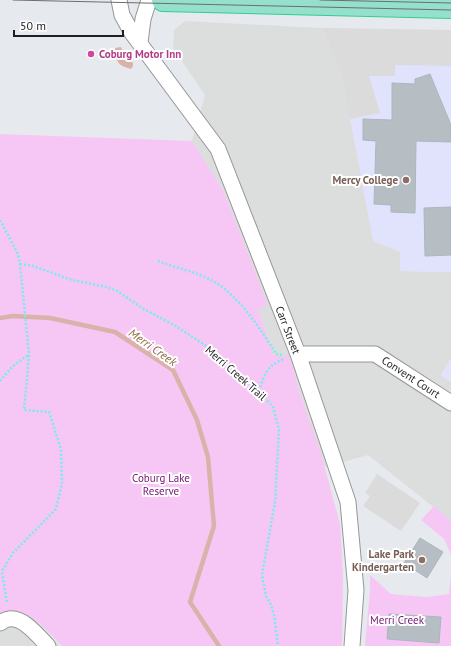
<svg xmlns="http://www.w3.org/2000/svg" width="451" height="646" viewBox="0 0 451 646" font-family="'PT Sans',sans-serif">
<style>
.residential{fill:#dcdddd}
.education{fill:#e1e3fd}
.park{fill:#f6c7f5}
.parking{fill:#dbdbdb}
.water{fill:#d9b2aa}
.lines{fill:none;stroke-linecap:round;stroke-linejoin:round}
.stream{stroke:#d9b2aa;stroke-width:4.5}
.building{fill:#b6bec3;stroke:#a9b7c0}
.minor-casing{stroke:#969696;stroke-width:17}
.highway-casing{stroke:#32ce8f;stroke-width:24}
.path{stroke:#77ebf0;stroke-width:2.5;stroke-dasharray:2 2;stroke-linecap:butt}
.minor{stroke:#fff;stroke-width:15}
.highway{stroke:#94e0cd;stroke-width:22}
.tram{stroke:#6d6d6d;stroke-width:1}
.hotel-dot{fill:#d1479c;stroke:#fff;stroke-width:1.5}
.education-dot{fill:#8d6e63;stroke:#fff;stroke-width:1.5}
.labels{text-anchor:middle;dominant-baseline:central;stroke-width:4;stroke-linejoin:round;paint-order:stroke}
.hotel-label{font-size:11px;font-weight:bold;fill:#b23c85;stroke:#fff;text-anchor:start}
.education-label{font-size:11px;font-weight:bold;fill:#785e54;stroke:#fff;text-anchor:end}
.street-label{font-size:11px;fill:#1f1f1f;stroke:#fff}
.park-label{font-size:11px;fill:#761474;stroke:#fff}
.water-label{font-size:12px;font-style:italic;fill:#916948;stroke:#fff}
</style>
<rect width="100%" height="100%" fill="#e6eaef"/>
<!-- residential -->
<path class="residential" d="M185 21 322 28 342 75 400 252V271L451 272V358L441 375 451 382V521L368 455 325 467 300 394 289 356H274L258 309 268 305 223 190 192 141 205 95 173 48 174 30Z
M8 611 29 616 60 646H0V615Z"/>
<!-- education -->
<path class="education" d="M322 28 451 30V272L400 271V252L373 241 342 75Z
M451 358V382L441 375Z"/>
<!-- park -->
<path class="park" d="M0 134 192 141 223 190 268 305 258 309 274 356 289 355 300 394 321 453 340 524 343 575 342 646H62L39 623 29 616 8 611 0 615Z
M434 506 451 521V555L444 539 421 520Z
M451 573V646H365L370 589V575L391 594 427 597 449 594Z"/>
<!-- parking -->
<path class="parking" d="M322 28 451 30V66L395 65V76H369L380 113 350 119 342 75Z
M377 474 420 503 401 531 363 506 370 496 365 493Z"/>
<!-- water -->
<path class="water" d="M121 47 125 57 133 63V66L131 69C117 65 116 62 115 48Z"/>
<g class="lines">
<!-- stream -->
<path class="stream" d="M0 318 13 316 50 318 115 332 173 370 197 420 208 457 214 526 190 602 219 646"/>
</g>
<!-- building -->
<path class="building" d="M430 74 451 125V142L416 141 415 213 391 212V205L374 204 376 141 363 140V119L392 120V83L415 84V79Z
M451 207V255L425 256 424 208Z
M420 538 443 552 427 578 404 563Z
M389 614 441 617 439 643 387 639Z"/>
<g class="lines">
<!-- minor casing -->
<g class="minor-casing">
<path id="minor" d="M119 0 122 15 132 33 218 149 298 354 348 502 356 590 352 646
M140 42 143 19 149 0
M298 354H375L451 403
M0 623C2 622 6 619 9 619 24 617 38 636 48 646"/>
</g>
<!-- highway casing -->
<g class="highway-casing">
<path id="highway" d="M163 0 451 7"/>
</g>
<!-- path -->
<path class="path" d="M0 220 18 254 20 264 29 355 24 410 49 412 61 449 62 483 56 509 13 553 2 571 7 604
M158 261C176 268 197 272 213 281 239 296 261 329 276 354L283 355
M20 264 33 266 72 280 107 287 117 291 142 308 174 325 211 349 259 391 273 407 279 430 275 502 262 575 266 596 271 605 274 615 278 646
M0 381 12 367 28 355
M259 391C265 374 266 366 284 359"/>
<!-- minor -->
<use href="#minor" class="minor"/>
<!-- highway -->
<use href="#highway" class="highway"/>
<!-- tram -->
<path class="tram" d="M13 0 451 10
M320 0 451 3"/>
</g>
<!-- markers -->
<circle class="hotel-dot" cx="91" cy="54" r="4"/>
<g class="education-dot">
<circle cx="406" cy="180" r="4"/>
<circle cx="422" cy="560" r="4"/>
</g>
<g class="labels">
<!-- hotel labels -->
<g class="hotel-label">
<text x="99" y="54">Coburg Motor Inn</text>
</g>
<!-- education labels -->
<g class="education-label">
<text x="398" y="180">Mercy College</text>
<text x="414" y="554">Lake Park<tspan x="414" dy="13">Kindergarten</tspan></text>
</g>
<!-- street labels -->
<g class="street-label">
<text transform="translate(288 330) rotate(69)">Carr Street</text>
<text transform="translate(236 373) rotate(41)">Merri Creek Trail</text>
<text transform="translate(411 377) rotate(33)">Convent Court</text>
</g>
<!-- park labels -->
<g class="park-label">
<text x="161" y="478">Coburg Lake<tspan x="161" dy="13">Reserve</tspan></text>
<text x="397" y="620">Merri Creek</text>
</g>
<!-- water labels -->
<g class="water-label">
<text transform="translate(153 347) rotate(35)">Merri Creek</text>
</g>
</g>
<!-- scale -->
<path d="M14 30v6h109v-6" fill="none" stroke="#1f1f1f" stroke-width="2"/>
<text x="20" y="30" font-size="12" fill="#1f1f1f" stroke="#ffffff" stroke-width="3" paint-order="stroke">50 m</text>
</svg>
